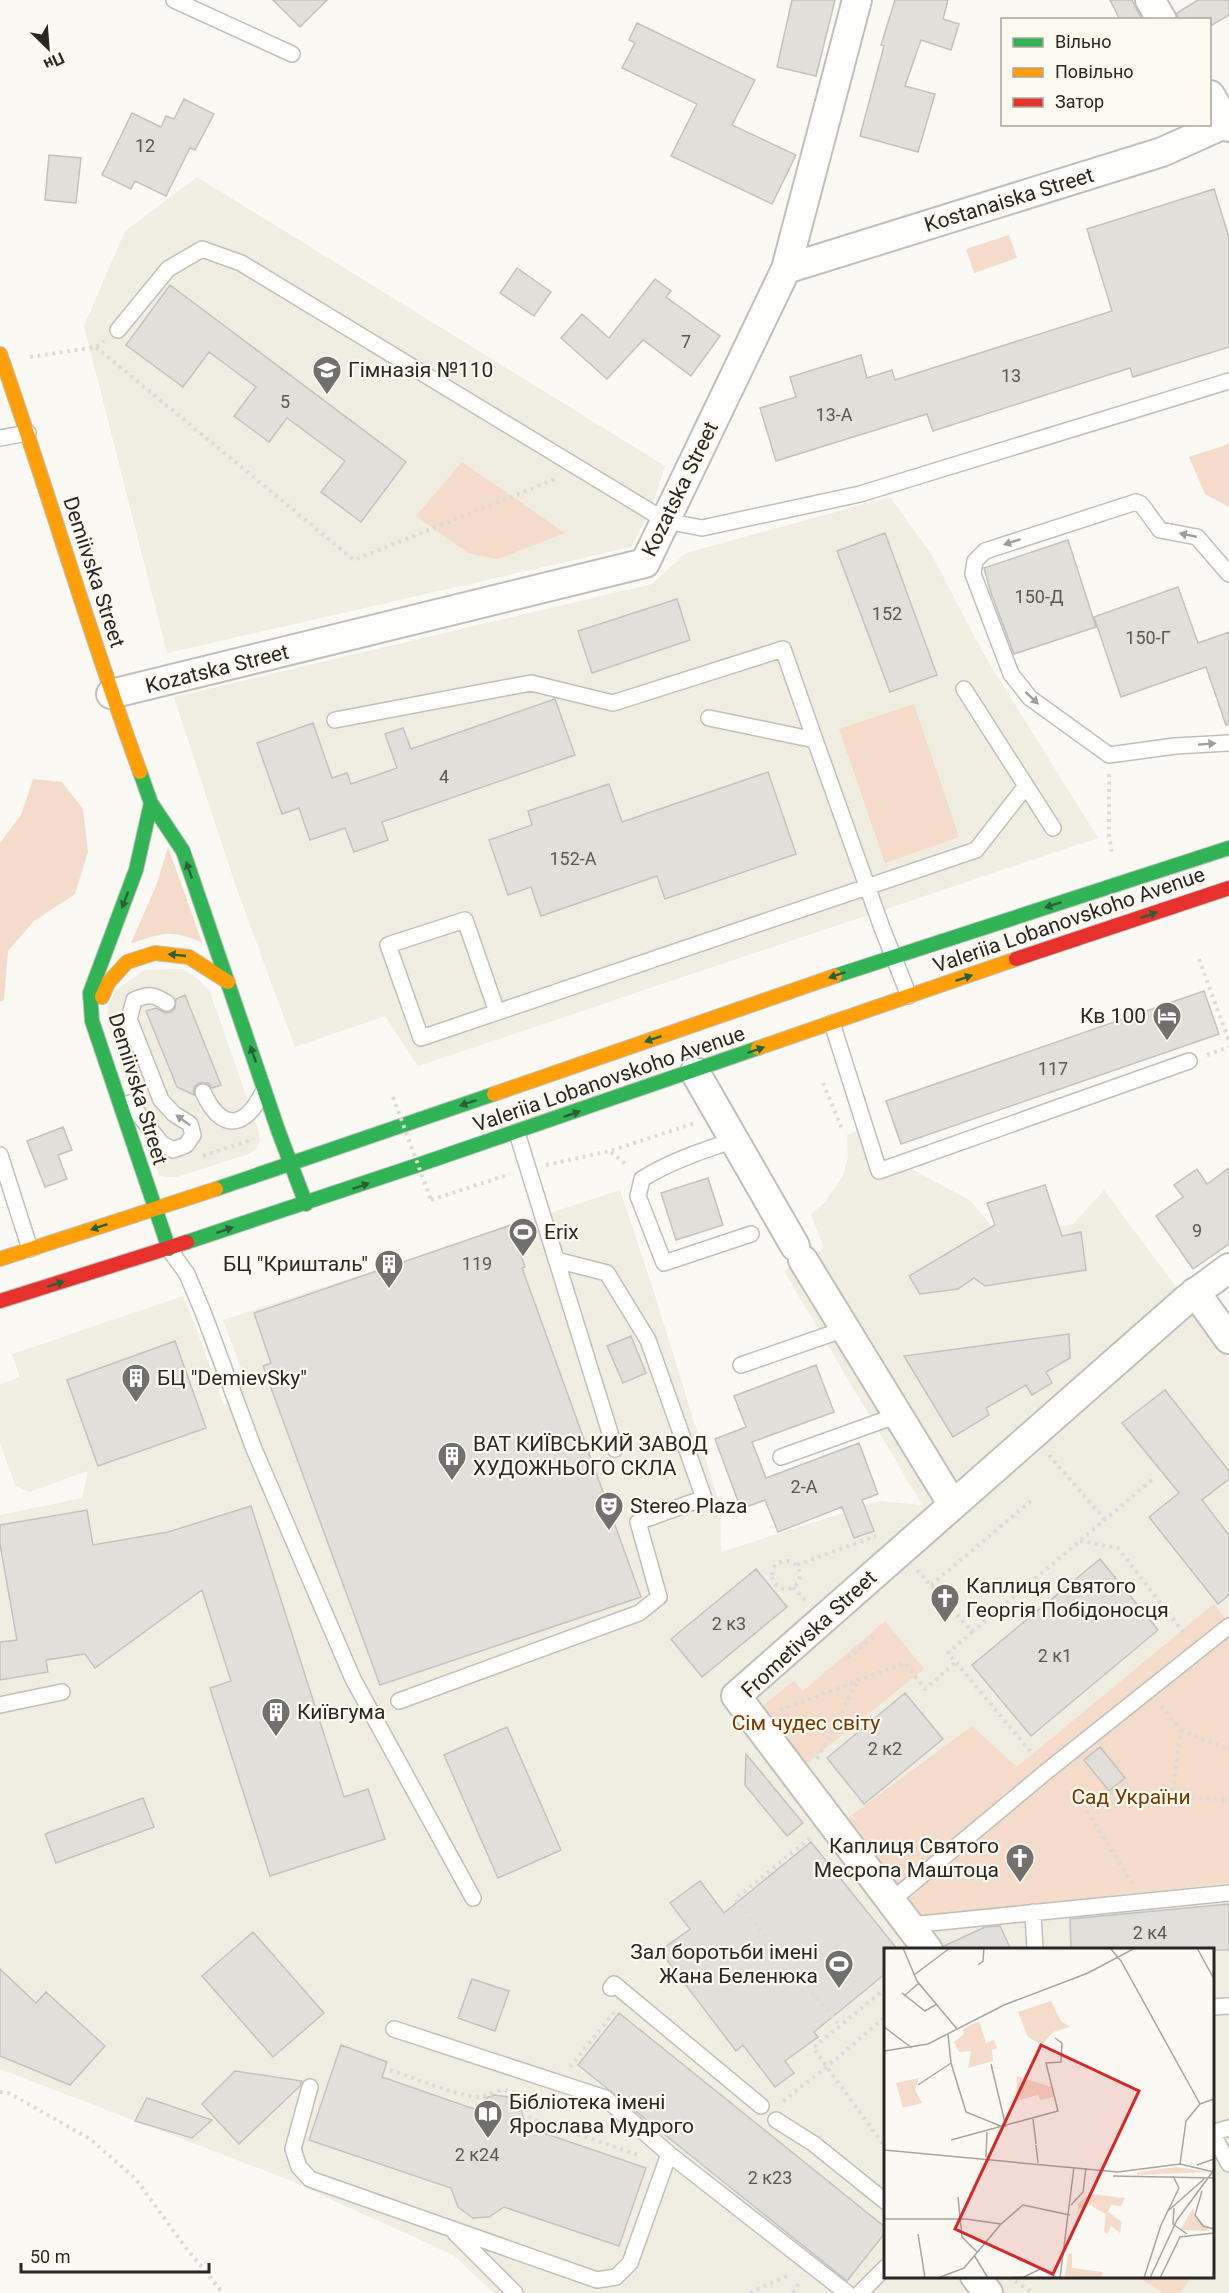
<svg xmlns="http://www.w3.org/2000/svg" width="1229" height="2293" viewBox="0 0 1229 2293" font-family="Roboto,sans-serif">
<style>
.built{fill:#f0ede1;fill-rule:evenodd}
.green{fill:#f4dbca}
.building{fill:#e0dfda;stroke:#c3c1be;stroke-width:1.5}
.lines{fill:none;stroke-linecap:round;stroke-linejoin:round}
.lane-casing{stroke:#c0c0bb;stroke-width:18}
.street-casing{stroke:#c0c0bb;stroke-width:32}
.fast-casing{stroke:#c0c0bb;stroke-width:16}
.slow-casing{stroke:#c0c0bb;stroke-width:16}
.jam-casing{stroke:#c0c0bb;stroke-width:16}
.path{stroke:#dbdbda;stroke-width:4;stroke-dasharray:3 4.5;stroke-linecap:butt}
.lane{stroke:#fefefd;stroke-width:15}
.street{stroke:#fefefd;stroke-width:28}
.fast{stroke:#30b455;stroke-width:14}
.slow{stroke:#ff9f0a;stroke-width:14}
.jam{stroke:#e5322d;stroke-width:14}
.path-bridge{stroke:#dbdbda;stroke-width:4;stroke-dasharray:3 4.5;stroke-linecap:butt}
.oneway{fill:#9e9d9b}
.oneway2{fill:#2b5f38}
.labels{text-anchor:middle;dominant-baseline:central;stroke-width:4.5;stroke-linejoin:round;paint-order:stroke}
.number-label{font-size:18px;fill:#585754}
.street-label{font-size:21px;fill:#282724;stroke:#fdfaf0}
.poi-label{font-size:21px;fill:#282724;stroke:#fdfaf0;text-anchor:start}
.park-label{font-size:21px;fill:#763703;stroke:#fdfaf0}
.inset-road{fill:none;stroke:#a6a5a0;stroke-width:1.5}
.view{fill:#d62828;fill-opacity:0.15;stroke:#d62828;stroke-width:3}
.inset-edge{fill:none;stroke:#282724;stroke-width:3}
</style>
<rect width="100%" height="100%" fill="#faf9f3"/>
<!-- built -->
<path class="built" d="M197 177 665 466 650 512 631 547 167 653 84 326 125 231Z
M890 497 932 555 983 653 1098 838 418 1066 385 1016 295 1047 236 887 174 697 652 584 686 553Z
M182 969 198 979 210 992 258 1130 260 1141 257 1148 249 1154 177 1177H167L159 1175 107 1023 108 1005 115 991 144 970Z
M860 1130 877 1180 912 1169 971 1201 1002 1238 1073 1224 1104 1190 1229 1358V2293H494L453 2255 289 2180 0 2069V1515L82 1498 88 1471 29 1492 15 1485 0 1443V1384L20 1377 12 1354 183 1296 195 1325 224 1406 246 1381 223 1320 620 1190 658 1305 720 1506 721 1552 880 1501 922 1505 784 1271 824 1248 811 1214 824 1203 843 1176 848 1157 847 1135ZM886 1950H1212V2276H886Z"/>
<!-- green -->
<path class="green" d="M1009 235 1017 258 974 273 966 249Z
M1229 444V507L1205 494 1189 457Z
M462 462 565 533 498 559 468 553 416 516Z
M914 704 959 837 885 863 839 729Z
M33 779 62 782 83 809 88 852 75 894 34 921 8 951 4 1000 0 1002V843L21 815Z
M168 847 202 942C167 929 165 933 131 943L156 886Z
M1214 1604 1229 1625V1883L919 1917 845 1820 972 1726 1017 1767Z
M885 1621 924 1669 801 1768 756 1711 794 1681 803 1691Z
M1138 2277H1191L1180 2293H1163Z"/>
<!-- building -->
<path class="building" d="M273 0H327L300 27Z
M792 0H835L816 76 777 67Z
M895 0H948L943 19 959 24 951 50 921 40 905 86 935 94 918 152 860 136 884 46 881 45Z
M1110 0H1132L1142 20H1120Z
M1198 0H1229V15L1209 27V20H1178L1177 13Z
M637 23 755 80 732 125 796 155 772 204 671 156 697 104 622 68 635 43 629 40Z
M184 99 214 114 195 150 190 148 166 196 135 181 131 189 102 175 132 113 161 127 166 116 174 119Z
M49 155 81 158 76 203 45 200Z
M1214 189 1229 237V347L1133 377 1130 368 933 431 927 414 776 461 760 408 796 397 790 377 861 355 867 378 892 370 895 380 1112 311 1087 229Z
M517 268 551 292 534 316 500 293Z
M655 279 671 291 666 297 720 336 691 376 643 340 607 379 561 338 582 314 609 338Z
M170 285 406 462 361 522 321 492 345 461 287 418 269 442 234 416 256 387 209 352 183 387 126 345Z
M885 533 937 675 890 692 837 551Z
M1068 540 1096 627 1014 654 991 593 984 568Z
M1178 587 1198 643 1229 632V724L1226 725 1206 667 1121 697 1094 617Z
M677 599 690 640 592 673 578 631Z
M555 699 575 755 382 822 388 840 354 852 345 828 310 840 299 808 282 814 257 743 313 723 332 778 347 773 351 784 397 768 385 734 403 728 411 749Z
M768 772 796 854 665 899 657 876 541 916 531 887 508 895 489 840 532 825 528 811 609 784 622 822Z
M1204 991 1219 1034 901 1144 886 1101Z
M185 995 221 1085 212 1088 208 1083H199L194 1087V1095L177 1087 146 1011 156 1008 166 1013 171 1012 175 1008 176 999Z
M63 1127 72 1150 58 1155 67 1179 45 1187 27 1141Z
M1229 1168V1244L1193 1269 1156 1216 1183 1197 1174 1185 1197 1169 1207 1184Z
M708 1178 723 1225 676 1240 661 1193Z
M1045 1185 1062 1236 1081 1232 1086 1270 985 1286 974 1278 958 1289 920 1294 909 1276 995 1225 987 1203Z
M511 1225 525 1267 522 1268 641 1597 380 1685 263 1366 271 1363 254 1313Z
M1069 1334 1070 1358 1046 1372 1052 1383 1032 1395 1026 1385 986 1408 989 1415 953 1437 904 1356Z
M631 1336 646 1373 623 1383 607 1346Z
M175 1341 206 1428 98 1466 67 1380Z
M816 1365 834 1412 752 1442 766 1478 859 1443 878 1494 862 1500 874 1531 854 1538 842 1507 778 1532 765 1500 741 1509 715 1439 746 1427 734 1396Z
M1165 1390 1229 1471V1479L1202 1500 1229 1535V1595L1218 1604 1149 1517 1179 1493 1122 1423Z
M251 1506 344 1797 368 1789 385 1839 270 1876 210 1688 231 1681 202 1590 95 1668 85 1654 46 1660 48 1672 0 1680V1642L17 1640 0 1544V1525L87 1510 93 1545 168 1532Z
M1100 1559 1158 1630 1031 1736 972 1665Z
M756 1569 787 1607 702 1677 671 1639Z
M905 1693 943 1739 864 1804 827 1758Z
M507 1727 561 1850 498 1878 444 1755Z
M1100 1747 1125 1778 1109 1791 1084 1760Z
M746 1754 803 1823 787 1836 745 1785Z
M143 1798 154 1827 56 1863 45 1834Z
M811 1842 898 1950H885V1974L814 2032 818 2037 785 2061 794 2073 775 2087 743 2045 736 2051 660 1951 690 1929 670 1903 700 1881 724 1913Z
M1229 1904V1950H1071L1070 1919Z
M1000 1926 1011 1950H944V1946L985 1927Z
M253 1932 324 2013 273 2057 202 1976Z
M0 1969 36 2003 46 1992 105 2046 70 2085 0 2056Z
M472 1979 509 1991 495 2031 458 2018Z
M619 2013 885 2227V2233L847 2281 578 2065Z
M341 2045 387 2062 382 2077 474 2109 487 2098 494 2095 509 2097 521 2109 526 2127 646 2168 619 2246 504 2207 489 2217 473 2218 458 2207 451 2188 309 2140Z
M235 2071 302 2081 300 2086 239 2144 202 2104Z
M147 2098 212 2120 192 2138 135 2121Z"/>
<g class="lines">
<!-- lane casing -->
<g class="lane-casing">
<path id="lane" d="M174 0 292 54
M118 330 168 269 202 249 241 263 666 521 702 528 860 494 1229 381
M0 438 28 433
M1229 574 1197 537 1160 530 1141 504 1136 502 985 551 975 561 973 574 1011 674 1030 698 1109 755 1175 746 1229 743
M964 689 1053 828
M709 718 815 740 882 928 909 996
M335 720 531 683 613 703 783 649 815 740
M497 1012 465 920 388 945 421 1038 976 850 1026 786
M832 1023 879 1171 1189 1061
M203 1092C221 1131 244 1130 263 1092
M130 1103 161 1143 173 1150 186 1145 193 1135 190 1124 174 1114 161 1100 129 1019 134 1000C148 994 154 994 167 1003
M517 1133 615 1449
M734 1140C702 1151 671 1161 642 1179L638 1196 664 1263 751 1234
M0 1155 30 1249
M169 1249 187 1274 203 1312 254 1449 353 1679 473 1898
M741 1365 845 1329
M781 1457 898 1415
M399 1701 639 1613 659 1597 638 1522 704 1498 648 1340 607 1273 556 1260
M0 1705 62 1692
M891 1901 1047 1771 1229 1626
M1033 1912 1035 1950
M910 1925 1229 1893
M611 1988 614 1984 761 2106
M1212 2007 1229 2006
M394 2029 605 2098 669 2154 847 2293
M310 2087 293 2149 299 2167 310 2179 597 2280 616 2277 630 2263 669 2154
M776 2120 814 2144 886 2202
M1214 2132 1229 2128
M1212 2133 1229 2164
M455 2233 515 2293
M860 2293 886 2267"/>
</g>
<!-- street casing -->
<g class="street-casing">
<path id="street" d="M1150 0 1162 20
M1210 95 1229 127
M786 269 1162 152 1229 122
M111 694 645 563 786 269 857 0
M695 1072 795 1246
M803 1260 953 1505
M1195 1292 1229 1339
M928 1950 736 1696 1187 1299 1229 1268
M975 2276 988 2293"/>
</g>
<!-- fast casing -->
<g class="fast-casing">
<path id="fast" d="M140 772 151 803 183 851 278 1130 306 1204
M151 803 136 870 90 993 92 1021 169 1249
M835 976 1229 848
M216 1189 494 1094
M187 1242 418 1165 758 1048"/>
</g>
<!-- slow casing -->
<g class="slow-casing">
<path id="slow" d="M0 354C49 493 89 634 140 772
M102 997 108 983 127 962 155 953 189 957 228 982
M758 1048 1016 959
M494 1094 835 976
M0 1259 216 1189"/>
</g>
<!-- jam casing -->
<g class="jam-casing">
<path id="jam" d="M1016 959 1229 888
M0 1301 187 1242"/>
</g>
<!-- path -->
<path class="path" d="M96 347 354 560 558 478
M30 357 96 347 104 341
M1109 774V835L1112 854
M1199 959 1229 1041
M1207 1055 1229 1047
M823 1083 842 1129
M611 1152 628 1166
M203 1156 253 1139
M546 1165 610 1151 695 1123
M431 1200 510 1174
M1049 1455 1105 1520
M1080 1541 1118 1548 1186 1636
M772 1575a14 14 0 1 1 28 0a14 14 0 1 1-28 0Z
M797 1565 876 1536
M917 1570 972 1632 948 1653 1035 1757
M931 1585 1032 1500
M793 1587 805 1600
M972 1632 1153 1479
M848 1658 875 1635
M1161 1706 1181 1730 1172 1797
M780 1710 905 1663 925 1689 956 1662
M1181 1730 1229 1750
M817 1759 858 1681
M1109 1793 1229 1800
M1087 1811 1132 1883
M810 1838 735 1899 840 2026
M886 1988 813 2048 886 2148
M570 2067 616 2010
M390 2070C415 2078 450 2093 475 2097 487 2099 497 2086 511 2092 522 2096 526 2107 530 2118L638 2155
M0 2092 9 2093 90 2139 135 2178 183 2244 223 2293
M783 2101 828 2066 886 2016
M1009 2277 1033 2293
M750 2293 791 2274
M793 2293 800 2281"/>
<!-- lane -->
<use href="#lane" class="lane"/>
<!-- street -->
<use href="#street" class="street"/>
<!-- fast -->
<use href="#fast" class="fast"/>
<!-- slow -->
<use href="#slow" class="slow"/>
<!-- jam -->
<use href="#jam" class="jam"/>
<!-- path-bridge -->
<path class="path-bridge" d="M393 1097 431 1200"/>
</g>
<!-- one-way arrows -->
<defs><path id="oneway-solid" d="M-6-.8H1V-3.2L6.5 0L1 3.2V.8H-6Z" transform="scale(1.5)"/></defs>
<g class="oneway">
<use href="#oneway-solid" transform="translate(1188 535) rotate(-168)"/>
<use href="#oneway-solid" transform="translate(1012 542) rotate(162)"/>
<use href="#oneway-solid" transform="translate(1032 698) rotate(43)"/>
<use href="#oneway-solid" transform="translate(1207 744) rotate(-4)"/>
<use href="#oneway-solid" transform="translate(183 1120) rotate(-143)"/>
</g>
<g class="oneway2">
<use href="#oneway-solid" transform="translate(189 870) rotate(-109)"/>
<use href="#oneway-solid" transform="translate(125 900) rotate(111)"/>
<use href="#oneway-solid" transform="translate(1053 905) rotate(162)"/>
<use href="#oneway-solid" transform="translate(1149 915) rotate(-19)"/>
<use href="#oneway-solid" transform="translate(177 955) rotate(-174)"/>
<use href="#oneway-solid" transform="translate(837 975) rotate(161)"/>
<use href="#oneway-solid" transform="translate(964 978) rotate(-19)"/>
<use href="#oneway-solid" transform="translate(653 1039) rotate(161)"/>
<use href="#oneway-solid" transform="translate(756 1050) rotate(-19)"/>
<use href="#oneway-solid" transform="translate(253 1054) rotate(-109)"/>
<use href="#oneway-solid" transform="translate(468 1103) rotate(161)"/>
<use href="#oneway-solid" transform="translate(572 1114) rotate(-19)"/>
<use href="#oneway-solid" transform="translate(361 1186) rotate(-19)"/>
<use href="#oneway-solid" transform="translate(99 1227) rotate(162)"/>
<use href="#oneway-solid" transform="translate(225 1230) rotate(-18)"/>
<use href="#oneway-solid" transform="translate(56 1284) rotate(-17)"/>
</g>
<!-- icons -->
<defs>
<g id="school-pin" transform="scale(1.5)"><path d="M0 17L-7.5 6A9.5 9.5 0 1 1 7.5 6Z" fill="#72706c" stroke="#fdfaf0"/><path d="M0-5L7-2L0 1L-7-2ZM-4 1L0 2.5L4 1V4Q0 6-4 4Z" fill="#fff"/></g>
<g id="hotel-pin" transform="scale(1.5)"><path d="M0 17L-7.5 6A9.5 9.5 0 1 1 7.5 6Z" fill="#72706c" stroke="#fdfaf0"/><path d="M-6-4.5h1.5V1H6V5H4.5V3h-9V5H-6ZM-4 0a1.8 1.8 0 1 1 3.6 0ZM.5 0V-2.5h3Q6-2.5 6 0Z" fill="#fff"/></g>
<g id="stadium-pin" transform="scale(1.5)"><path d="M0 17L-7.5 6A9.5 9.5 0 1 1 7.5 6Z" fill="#72706c" stroke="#fdfaf0"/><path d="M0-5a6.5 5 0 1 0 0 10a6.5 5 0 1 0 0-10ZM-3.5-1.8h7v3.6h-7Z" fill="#fff"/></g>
<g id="building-pin" transform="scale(1.5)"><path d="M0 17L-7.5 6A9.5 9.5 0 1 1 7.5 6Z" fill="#72706c" stroke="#fdfaf0"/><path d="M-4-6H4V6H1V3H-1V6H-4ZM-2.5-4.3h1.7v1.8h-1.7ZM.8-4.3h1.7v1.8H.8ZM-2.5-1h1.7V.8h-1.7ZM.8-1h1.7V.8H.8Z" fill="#fff"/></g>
<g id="theatre-pin" transform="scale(1.5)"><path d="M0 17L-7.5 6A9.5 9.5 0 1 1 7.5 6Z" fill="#72706c" stroke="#fdfaf0"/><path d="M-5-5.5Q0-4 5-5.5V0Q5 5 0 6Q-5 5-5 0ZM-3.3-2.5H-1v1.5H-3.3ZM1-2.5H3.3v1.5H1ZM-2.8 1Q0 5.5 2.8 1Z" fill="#fff"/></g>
<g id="church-pin" transform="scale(1.5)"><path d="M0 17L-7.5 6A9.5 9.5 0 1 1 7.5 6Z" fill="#72706c" stroke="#fdfaf0"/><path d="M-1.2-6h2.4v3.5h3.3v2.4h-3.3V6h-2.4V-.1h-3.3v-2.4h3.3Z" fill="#fff"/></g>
<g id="library-pin" transform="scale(1.5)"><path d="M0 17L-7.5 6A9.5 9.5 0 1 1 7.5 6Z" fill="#72706c" stroke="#fdfaf0"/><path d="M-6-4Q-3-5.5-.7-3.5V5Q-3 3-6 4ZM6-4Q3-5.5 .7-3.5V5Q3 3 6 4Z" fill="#fff"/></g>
</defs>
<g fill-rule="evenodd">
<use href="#school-pin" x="327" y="370"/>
<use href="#hotel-pin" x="1167" y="1016"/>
<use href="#stadium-pin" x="523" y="1232"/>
<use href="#building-pin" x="389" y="1264"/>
<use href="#building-pin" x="136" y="1378"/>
<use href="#building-pin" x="452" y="1456"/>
<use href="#theatre-pin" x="609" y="1506"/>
<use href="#church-pin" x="945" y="1598"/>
<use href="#building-pin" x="276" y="1712"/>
<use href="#church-pin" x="1020" y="1858"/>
<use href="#stadium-pin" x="839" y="1964"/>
<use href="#library-pin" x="488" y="2114"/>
</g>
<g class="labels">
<!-- number labels -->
<g class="number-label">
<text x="145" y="145">12</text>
<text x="686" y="341">7</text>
<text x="1011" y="375">13</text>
<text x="285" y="401">5</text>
<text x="834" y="414">13-А</text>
<text x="1039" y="596">150-Д</text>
<text x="887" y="613">152</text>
<text x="1148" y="637">150-Г</text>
<text x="444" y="776">4</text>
<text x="573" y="858">152-А</text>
<text x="1053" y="1068">117</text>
<text x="1197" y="1230">9</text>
<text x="477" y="1263">119</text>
<text x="804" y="1486">2-А</text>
<text x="729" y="1623">2 к3</text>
<text x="1055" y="1655">2 к1</text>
<text x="885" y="1748">2 к2</text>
<text x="1150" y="1932">2 к4</text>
<text x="477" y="2154">2 к24</text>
<text x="770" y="2177">2 к23</text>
</g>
<!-- street labels -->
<g class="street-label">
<text transform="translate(1009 200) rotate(-17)">Kostanaiska Street</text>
<text transform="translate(680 489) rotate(-64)">Kozatska Street</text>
<text transform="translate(94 572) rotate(72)">Demiivska Street</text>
<text transform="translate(217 669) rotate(-14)">Kozatska Street</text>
<text transform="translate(1069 920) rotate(-19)">Valeriia Lobanovskoho Avenue</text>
<text transform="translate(609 1079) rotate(-19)">Valeriia Lobanovskoho Avenue</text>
<text transform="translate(138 1089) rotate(73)">Demiivska Street</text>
<text transform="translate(809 1634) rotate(-43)">Frometivska Street</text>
</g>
<!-- poi labels -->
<g class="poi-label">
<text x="348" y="370">Гімназія №110</text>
<text x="1146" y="1016" text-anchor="end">Кв 100</text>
<text x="544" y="1232">Erix</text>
<text x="368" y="1264" text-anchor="end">БЦ "Кришталь"</text>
<text x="157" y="1378">БЦ "DemievSky"</text>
<text x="473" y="1444">ВАТ КИЇВСЬКИЙ ЗАВОД<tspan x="473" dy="24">ХУДОЖНЬОГО СКЛА</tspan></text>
<text x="630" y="1506">Stereo Plaza</text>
<text x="966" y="1586">Каплиця Святого<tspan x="966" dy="24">Георгія Побідоносця</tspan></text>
<text x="297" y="1712">Київгума</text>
<text x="999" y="1846" text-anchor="end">Каплиця Святого<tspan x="999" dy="24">Месропа Маштоца</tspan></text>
<text x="818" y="1952" text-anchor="end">Зал боротьби імені<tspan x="818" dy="24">Жана Беленюка</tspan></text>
<text x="509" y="2102">Бібліотека імені<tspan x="509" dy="24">Ярослава Мудрого</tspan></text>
</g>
<!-- park labels -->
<g class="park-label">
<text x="806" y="1723">Сім чудес світу</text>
<text x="1131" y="1797">Сад України</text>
</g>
</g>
<!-- overview -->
<g transform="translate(884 1948)">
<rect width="330" height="330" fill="#faf9f3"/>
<path d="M167 53 177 73 186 79 169 84 158 97 144 89 134 64ZM95 73 102 95 110 92 113 100 108 102 109 113 84 120 87 103 75 104 70 94 80 86 79 81ZM133 128 167 139 170 149 156 152 154 147 132 153ZM35 130 31 142 38 155 19 160 12 135ZM292 219 325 224 253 227V224ZM206 246 241 250 237 258 227 257 224 264 238 274 236 285 227 278 223 286 220 284 222 266 204 256 194 262V255ZM310 259V266L326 283 296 282ZM184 306H188V320L218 324V330L181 328Z" fill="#f4dbca"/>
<path class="inset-road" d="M19 0 33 33 73 81M226 0 237 13 316 156M313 0 330 31M94 17 99 13 100 0M30 27 66 0M18 45 41 63 53 56M20 48 35 35M0 79 28 100M64 86 67 115 82 164 119 179M0 103 44 96 120 57 204 25 251 0M107 116 122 179M34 137 67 115M149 171 152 196M67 192 174 163 162 115 177 114 178 95 171 90M152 197 154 215M0 202 234 224 296 216 330 224M102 209 103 184M296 216 302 173 316 156 330 151M313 217 330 211M229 228 330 230M318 243 311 267 319 278 330 281M74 249 78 289 93 304M187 257 199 244 202 220M290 260 289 276 303 286M285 262 320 231M0 271H82L117 276M34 286 41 330M90 307 104 330M54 330 80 320 117 276 139 257 186 267M122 330 140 329 156 321 174 330M176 330 190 219M260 330 277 277 295 240 289 228M266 330 293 272 330 222M276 330 296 289 330 285"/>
<path class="view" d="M157 97 255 143 169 326 71 281Z"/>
<rect width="330" height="330" class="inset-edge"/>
</g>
<!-- legend -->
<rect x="1001" y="18" width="210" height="108" fill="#fdfaf0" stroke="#a8a69e" stroke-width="1.5"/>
<rect x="1013" y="38" width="30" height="9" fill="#30b455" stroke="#a8a69e" stroke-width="1.5"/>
<text x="1055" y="48" font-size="18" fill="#282724">Вільно</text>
<rect x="1013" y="68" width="30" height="9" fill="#ff9f0a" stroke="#a8a69e" stroke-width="1.5"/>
<text x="1055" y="78" font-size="18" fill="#282724">Повільно</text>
<rect x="1013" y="98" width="30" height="9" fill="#e5322d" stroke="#a8a69e" stroke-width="1.5"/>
<text x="1055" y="108" font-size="18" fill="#282724">Затор</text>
<!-- north arrow -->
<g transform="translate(48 48) rotate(155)" stroke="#fdfaf0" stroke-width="4.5" paint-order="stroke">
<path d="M0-4.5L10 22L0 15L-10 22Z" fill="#282724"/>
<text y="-9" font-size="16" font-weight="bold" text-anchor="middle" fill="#282724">Пн</text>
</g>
<!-- scale -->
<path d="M21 2263v9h188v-9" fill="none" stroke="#282724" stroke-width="3"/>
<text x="30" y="2263" font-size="18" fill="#282724" stroke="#fdfaf0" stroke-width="4.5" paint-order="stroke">50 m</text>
</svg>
